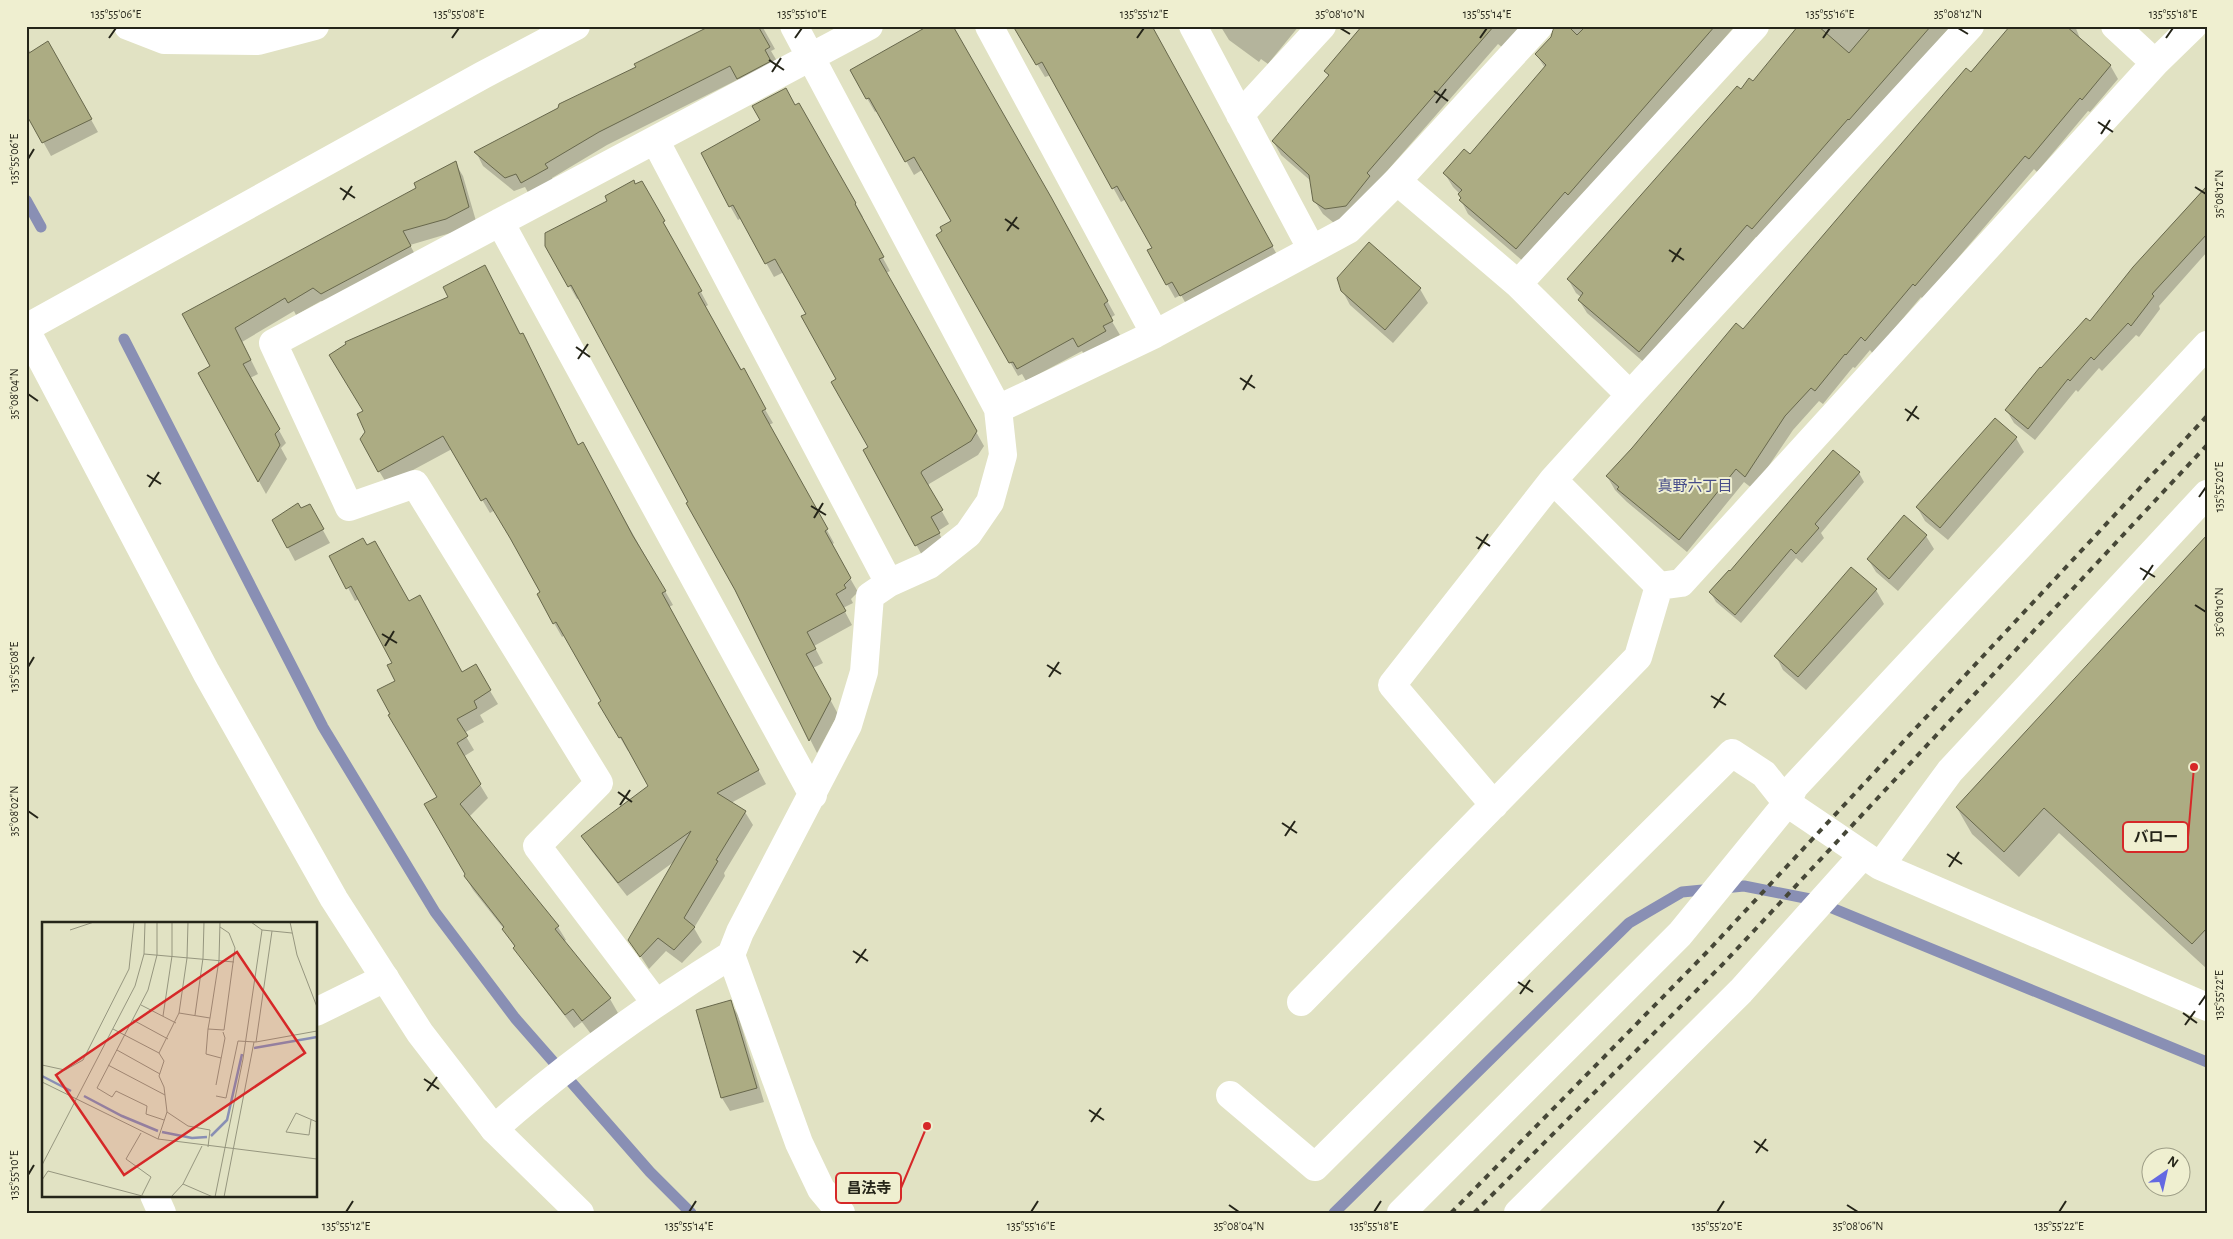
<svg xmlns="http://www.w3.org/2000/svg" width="2233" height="1239" viewBox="0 0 2233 1239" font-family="'Alegreya Sans','Noto Sans JP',sans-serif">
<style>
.shadow{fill:#0003}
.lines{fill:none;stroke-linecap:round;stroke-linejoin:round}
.stream{stroke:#898fb4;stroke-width:11}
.building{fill:#acac83;stroke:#68684c}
.minor{stroke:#fff;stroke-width:28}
.tertiary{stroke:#fff;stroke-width:28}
.rail{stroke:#464737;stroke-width:4;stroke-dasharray:6 6;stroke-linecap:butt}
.ticks{fill:none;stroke:#252519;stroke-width:2}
.labels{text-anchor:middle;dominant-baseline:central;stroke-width:4;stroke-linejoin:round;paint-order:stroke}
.neighbourhood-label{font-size:15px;fill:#464c89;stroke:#efefd0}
.inset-river{fill:none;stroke:#898fb4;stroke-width:2.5}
.inset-road{fill:none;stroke:#96967f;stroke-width:1}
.view{fill:#d62828;fill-opacity:0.15;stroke:#d62828;stroke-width:2.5}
.inset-edge{fill:none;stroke:#252519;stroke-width:2.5}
.leader{fill:none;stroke:#d62828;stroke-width:2}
.callout-dot{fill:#d62828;stroke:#efefd0;stroke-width:2}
.callout{fill:#efefd0;stroke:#d62828;stroke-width:2}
.callout-label{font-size:15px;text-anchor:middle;font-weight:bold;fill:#252519}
.neatline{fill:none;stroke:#252519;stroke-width:2}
.ticks-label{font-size:12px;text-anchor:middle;fill:#252519}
</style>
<rect width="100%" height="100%" fill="#e1e2c3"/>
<!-- shadow -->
<path class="shadow" d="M712 26H762L775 49 771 51 777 61 746 91 739 79 607 145 552 178 554 182 530 196 525 187 514 191 483 166 476 152Z
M1014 26H1150L1280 260 1189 309 1181 295 1175 298 1167 284 1153 248 1126 199 1121 202 1051 75 1045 77Z
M1299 26 1268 64 1261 59 1259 62 1229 40 1221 27Z
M1364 26H1539L1503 48 1498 44 1374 186 1354 219 1334 223 1323 214 1314 200 1312 182 1281 155 1273 141 1329 77 1326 71Z
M1555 26H1735L1577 208 1524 262 1468 214 1461 200 1460 194 1453 187 1445 174 1470 155 1545 68 1536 54 1552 37Z
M1800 26H1951L1761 242 1756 237 1647 365 1587 313 1579 300 1581 297 1576 293 1568 279 1741 90 1753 83Z
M2011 26H2075L2081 41 2110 65 2118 79 2090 112 2088 111 2037 172 2034 169 1923 299 1921 297 1873 354 1870 350 1855 368 1853 367 1823 404 1819 401 1793 430 1753 489 1744 482 1687 552 1627 502 1615 490 1607 476 1743 331Z
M48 43 98 132 51 156 26 111V45L31 53Z
M851 71 1058 212 1115 315 1110 318 1120 335 1110 340 1112 345 1087 360 1082 351 1026 381 1022 374 1018 376 938 235 952 222 922 170 914 175 878 110 875 112Z
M799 104 863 217 861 218 890 271 886 273 984 446 978 455 929 484 928 487 949 524 938 531 946 547 924 559 865 450 869 447 808 315 784 272 774 277 741 218 738 220 730 206 795 107Z
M455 163 463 176 476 221 454 232 410 245 418 260 330 307 321 301 296 315 294 311 242 342 258 374 250 378 286 443 281 448 287 459 266 494 199 373 212 367 184 315 418 189Z
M642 183 708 305 705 307 773 423 769 425 834 543 831 545 858 592 851 599 853 603 843 608 852 625 814 646 823 663 813 668 838 714 817 753 735 590 580 298 577 299 546 245 609 201Z
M2207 185V252L2159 306 2160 309 2139 337 2136 335 2102 371 2099 368 2078 392 2076 390 2035 440 2014 423 2007 411 2090 323 2134 268Z
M1369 244 1420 289 1428 303 1393 343 1350 305 1342 290Z
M359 415 578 446 582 444 673 605 669 607 766 784 731 803 745 812 753 825 724 873 725 876 694 928 702 942 682 963 666 951 649 969 630 940 675 861 627 896 591 850 583 837 650 786 630 750 628 751 600 704 603 702 565 635 562 637 554 623 538 594 541 593 495 510 490 513 452 449 387 484 379 471Z
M1995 419 2016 438 2024 452 1948 540 1925 521 1917 507Z
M1859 473 1864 482 1821 533 1824 538 1802 563 1796 558 1741 623 1716 602 1711 593 1731 572Z
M309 505 330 543 295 561 288 548 301 510Z
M1926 536 1934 549 1898 591 1876 572 1868 559Z
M2207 537V969L2059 833 2019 877 1972 834 1957 808Z
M331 556 408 603 461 674 475 666 498 704 480 715 484 722 464 733 474 750 463 757 488 798 469 817 558 927 566 940 563 942 610 999 618 1013 591 1034 582 1022 574 1028 523 961 504 929 473 890 465 876 467 875 394 663 359 599 355 601Z
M1851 569 1876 590 1884 604 1806 690 1783 670 1776 656Z
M730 1002 738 1015 764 1102 730 1111 722 1098Z"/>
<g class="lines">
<!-- stream -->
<path class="stream" d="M26 200 41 227
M124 339 323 727 435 912 515 1018 650 1172 691 1213
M1334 1213 1629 923 1682 892 1744 886 1810 899 2207 1062"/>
</g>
<!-- building -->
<path class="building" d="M710 26H758L770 47 765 50 771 61 737 79 730 66 599 132 545 164 548 168 521 183 516 174 505 178 474 152 558 108 559 104 636 67 634 64Z
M928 26H953L1051 197 1108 301 1104 304 1113 321 1103 326 1106 331 1078 347 1073 338 1017 369 1013 362 1009 363 936 235 942 231 940 227 951 221 914 157 905 162 869 98 866 99 850 70Z
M1013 26H1152L1273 246 1180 296 1172 282 1166 285 1147 250 1152 248 1117 186 1112 189 1042 62 1036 65Z
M1362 26H1494L1367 173 1370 176 1346 206 1325 209 1313 201 1309 175 1272 141 1329 75 1324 71Z
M1554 26H1568L1577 35 1586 26H1715L1568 195 1565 192 1516 249 1459 200 1461 198 1458 194 1462 190 1443 173 1464 149 1470 154 1546 65 1535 54 1551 37Z
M1798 26H1818L1849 53 1872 26H1931L1849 120 1848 119 1752 229 1747 225 1639 352 1578 300 1583 293 1567 279 1737 86 1741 89 1749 78 1753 81Z
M2010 26H2066L2111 65 2082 100 2080 98 2029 159 2025 156 1915 286 1913 284 1865 341 1861 337 1846 355 1845 354 1815 391 1811 388 1785 416 1745 477 1736 469 1679 540 1617 489 1619 487 1606 476 1632 448 1736 323 1743 329 1966 68 1971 72Z
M48 41 92 119 42 143 26 114V55Z
M786 88 795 105 799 103 856 203 855 204 884 257 879 259 977 431 971 441 922 471 921 473 943 510 931 517 940 533 915 546 863 450 868 447 831 382 836 379 801 316 806 314 775 259 765 264 733 205 729 207 701 153 760 120 752 106Z
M456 161 469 207 446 219 403 231 411 246 321 294 313 288 288 303 285 298 235 328 251 360 243 364 280 429 275 434 280 445 258 482 198 373 210 366 182 314 416 188 414 183Z
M634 180 635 184 642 181 665 221 663 222 702 291 698 293 741 370 744 368 766 409 762 411 828 529 825 531 851 578 844 585 846 588 836 594 846 611 807 632 816 649 806 654 831 699 809 741 735 590 686 503 688 502 571 285 568 287 545 246V233L607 201 605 196Z
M2207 186V234L2152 294 2154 296 2131 326 2128 323 2094 360 2091 357 2070 381 2068 379 2028 429 2005 410 2040 367 2041 368 2086 318 2090 321 2133 267Z
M1369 242 1421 288 1385 330 1341 291 1337 278Z
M485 265 520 334 523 333 578 445 583 442 633 536 666 591 662 593 759 770 717 793 746 811 716 860 718 861 684 918 695 927 674 950 658 938 640 957 628 940 691 831 618 883 581 836 648 786 621 737 619 738 598 703 601 701 556 622 553 624 537 594 540 592 510 538 486 498 481 501 443 436 378 472 360 439 365 432 357 414 363 411 329 355 346 344 345 342 448 297 443 287Z
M1995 418 2017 437 1940 528 1916 507Z
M1833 450 1860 472 1815 524 1819 528 1796 554 1791 549 1735 615 1709 592 1729 570 1730 571Z
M298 503 301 508 310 504 324 529 287 548 272 520Z
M1904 515 1927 535 1889 579 1867 559Z
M2207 535V928L2192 944 2044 808 2004 852 1956 807Z
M363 538 367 545 375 541 409 601 420 595 462 672 476 664 491 690 474 701 477 708 457 719 468 736 457 743 481 784 460 804 559 926 555 929 611 998 582 1021 573 1009 565 1015 513 948 515 946 502 929 504 927 464 876 465 874 424 804 437 797 388 715 390 714 377 690 395 681 387 665 392 663 351 586 346 589 329 556Z
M1851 567 1877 589 1798 677 1774 656Z
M731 1000 757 1088 721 1098 696 1010Z"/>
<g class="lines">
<!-- minor -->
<path class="minor" d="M128 26 164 40 258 41 315 26
M794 26 998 409
M989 26 1155 334
M1193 26 1311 248
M2115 26 2155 63
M1240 115 1322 26
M655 140 889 583
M1397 181 1539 26
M500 222 813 795
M1518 284 1755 26
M1630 395 1970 26
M2207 494 1950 771 1880 866 2207 1007
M1494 805 1392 685 1553 480
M731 955 740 932 848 725 864 672 870 596 889 583 929 565 968 534 990 502 1003 455 998 409 1155 334 1348 230 1397 181 1518 284 1630 395 1553 480 1659 586 1681 583 2155 63 2193 26
M655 1002 537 846 599 783 415 484 349 507 273 343 869 26
M1301 1002 1638 657 1659 586
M316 1012 385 978
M1230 1095 1315 1167 1732 753 1764 774 1787 803 1880 866
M494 1129C568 1063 647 1007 731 955L799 1143 821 1189 841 1213
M154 1195 162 1213
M1401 1213 1680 934 1787 803
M1518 1213 1741 991 1863 855"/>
<!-- tertiary -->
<path class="tertiary" d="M26 328 483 75 576 26
M26 330 206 672 334 899 420 1033 494 1129 580 1213
M1787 803 1794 787 2207 345"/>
<!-- rail -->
<path class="rail" d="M1451 1213 1707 952 2207 416
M1474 1213 1722 965 2207 445"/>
</g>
<!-- ticks -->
<path class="ticks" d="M1340 28 1350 34M1958 28 1968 34M109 38 116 28M452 38 459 28M795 38 802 28M1137 38 1144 28M1480 38 1487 28M1823 38 1830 28M2166 38 2173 28M769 60 784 70M772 72 781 58M1434 91 1448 101M1436 103 1446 89M2098 122 2113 132M2101 134 2110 120M28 159 34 149M2195 187 2206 194M340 188 355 198M343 200 352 186M1005 219 1019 229M1007 231 1017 217M1669 250 1684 260M1672 262 1681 248M576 347 590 357M578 359 588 344M1240 378 1255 388M1243 390 1252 375M28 394 38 401M1905 409 1919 419M1907 421 1917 406M147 475 161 484M149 487 159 472M2199 497 2206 487M811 506 826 515M814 518 823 503M1476 537 1490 546M1478 549 1488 534M2140 568 2155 577M2143 580 2153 565M2195 605 2206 612M382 634 397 643M385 646 394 631M1047 665 1061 674M28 667 34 657M1049 677 1059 662M1711 696 1726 705M1714 708 1724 693M618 792 632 802M620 805 630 790M28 811 38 818M1282 823 1297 833M1285 836 1295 821M1947 854 1962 864M1949 867 1959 852M853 951 868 961M856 963 866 949M1518 982 1533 992M1520 994 1530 980M2199 1005 2206 995M2183 1013 2197 1023M2185 1025 2195 1011M424 1079 439 1089M427 1091 437 1077M1089 1110 1104 1120M1091 1122 1101 1108M1754 1141 1768 1151M1756 1153 1766 1139M28 1175 34 1165M1229 1205 1239 1212M1847 1205 1858 1212M346 1212 353 1201M689 1212 696 1201M1031 1212 1038 1201M1374 1212 1381 1201M1717 1212 1724 1201M2059 1212 2066 1201"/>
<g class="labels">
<!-- neighbourhood labels -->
<g class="neighbourhood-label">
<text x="1695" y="486">真野六丁目</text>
</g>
</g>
<!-- overview -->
<g transform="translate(42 922)">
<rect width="275" height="275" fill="#e1e2c3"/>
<path class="inset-river" d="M212 126 275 115M0 154 29 169M42 174 80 194 116 209M120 210 150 216 165 215M169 214 185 198 200 132"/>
<path class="inset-road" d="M115 0V33L106 68 55 166 70 175 74 169 105 184 104 192 122 198M209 0 220 8 250 11M248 0 255 33 275 85M28 8 52 0M230 9 214 120 275 109M102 32 192 40M99 83 134 101M137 91 145 36 146 0M153 93 161 36 162 0M121 94 130 34V0M168 96 177 38 178 0M91 98 126 117M71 107 117 131M166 107 164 132 179 136M75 128 118 152M0 143 23 148 41 138 87 47 92 0M66 143 123 173M0 160 116 217 275 237M174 163 183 116 181 110M174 174 184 176 196 119 214 120M125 190 122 165 117 154 122 139 117 131 137 91 168 96 166 107 182 108 193 26 187 11 178 5M269 198 267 213 244 210 254 191 275 200M99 211 84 237 109 255 100 273M116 217 125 190 146 204 168 208 166 225M0 243 93 64 102 32 103 0M0 258 6 249 104 275M141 262 171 275M129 275 141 262 160 224M173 275 201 137 220 8M182 275 212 120"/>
<path class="view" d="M195 30 263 131 82 253 14 153Z"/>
<rect width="275" height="275" class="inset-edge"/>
</g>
<!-- callouts -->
<path class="leader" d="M2194 767L2188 837M927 1126L901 1188"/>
<g class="callout-dot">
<circle cx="2194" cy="767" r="5"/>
<circle cx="927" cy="1126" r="5"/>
</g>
<g class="callout">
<rect x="2123" y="822" width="65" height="30" rx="5"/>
<rect x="836" y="1173" width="65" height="30" rx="5"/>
</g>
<g class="callout-label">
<text x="2156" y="842">バロー</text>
<text x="869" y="1193">昌法寺</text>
</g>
<!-- border -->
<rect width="2233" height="1239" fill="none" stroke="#efefd0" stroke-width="55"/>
<!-- north arrow -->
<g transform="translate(2166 1172) rotate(34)"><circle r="24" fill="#efefd0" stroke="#9e9e87"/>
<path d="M0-4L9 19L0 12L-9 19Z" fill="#6469e2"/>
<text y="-8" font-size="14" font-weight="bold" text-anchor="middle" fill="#252519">N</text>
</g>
<rect x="28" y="28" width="2178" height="1184" class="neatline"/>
<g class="ticks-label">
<text x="116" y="18">135°55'06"E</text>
<text x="459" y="18">135°55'08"E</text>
<text x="802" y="18">135°55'10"E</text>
<text x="1144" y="18">135°55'12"E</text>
<text x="1340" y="18">35°08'10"N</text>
<text x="1487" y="18">135°55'14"E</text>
<text x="1830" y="18">135°55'16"E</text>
<text x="1958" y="18">35°08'12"N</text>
<text x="2173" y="18">135°55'18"E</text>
<text transform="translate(14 159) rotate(-90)" y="4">135°55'06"E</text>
<text transform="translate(2219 194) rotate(-90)" y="4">35°08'12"N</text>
<text transform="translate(14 394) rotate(-90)" y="4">35°08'04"N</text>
<text transform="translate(2219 487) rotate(-90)" y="4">135°55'20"E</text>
<text transform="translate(2219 612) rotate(-90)" y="4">35°08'10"N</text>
<text transform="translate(14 667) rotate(-90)" y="4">135°55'08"E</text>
<text transform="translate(14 811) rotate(-90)" y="4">35°08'02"N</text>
<text transform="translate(2219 995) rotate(-90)" y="4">135°55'22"E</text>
<text transform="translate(14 1175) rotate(-90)" y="4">135°55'10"E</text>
<text x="346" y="1230">135°55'12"E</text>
<text x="689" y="1230">135°55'14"E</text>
<text x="1031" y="1230">135°55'16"E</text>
<text x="1239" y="1230">35°08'04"N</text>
<text x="1374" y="1230">135°55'18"E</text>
<text x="1717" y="1230">135°55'20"E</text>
<text x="1858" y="1230">35°08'06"N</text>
<text x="2059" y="1230">135°55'22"E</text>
</g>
</svg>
